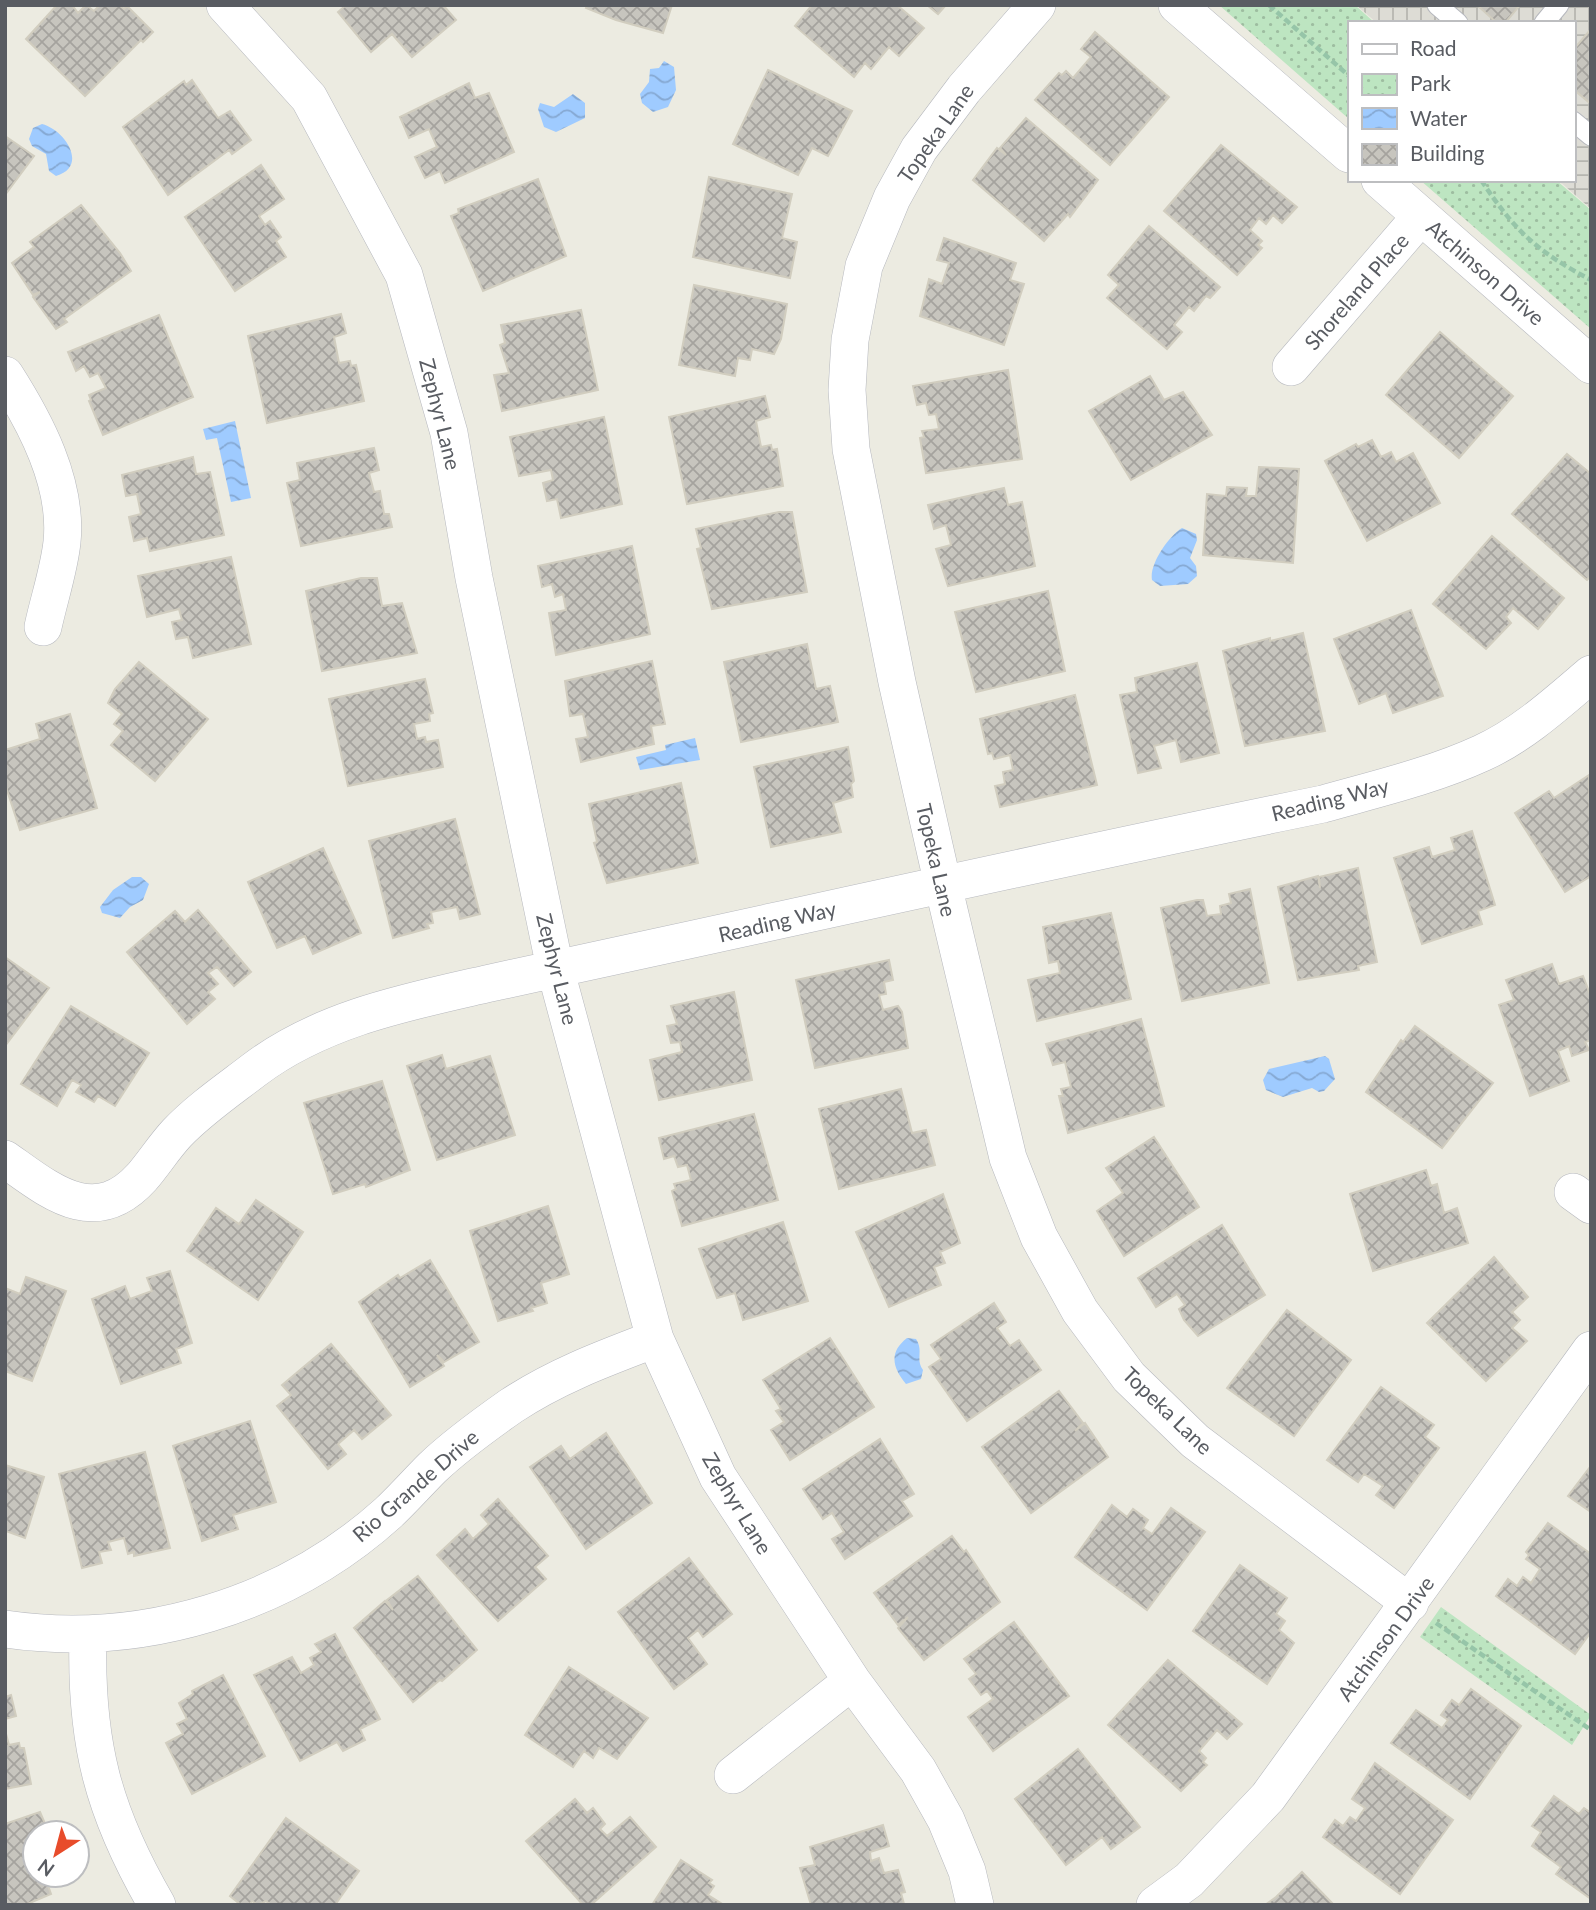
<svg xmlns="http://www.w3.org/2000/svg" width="1596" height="1910" viewBox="0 0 1596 1910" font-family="Lato,sans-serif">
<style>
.industrial{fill:url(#industrial-grid)}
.park{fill:url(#park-dots)}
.water{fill:url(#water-waves)}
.building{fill:url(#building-cross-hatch);stroke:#d1cdbf;stroke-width:2}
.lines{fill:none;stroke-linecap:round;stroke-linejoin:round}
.service-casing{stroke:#b6b8be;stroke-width:21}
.minor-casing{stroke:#b6b8be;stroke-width:38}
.path{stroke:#96c5a8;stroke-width:4.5;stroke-dasharray:7 3.5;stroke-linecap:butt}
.service{stroke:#fff;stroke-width:19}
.minor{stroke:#fff;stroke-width:37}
.labels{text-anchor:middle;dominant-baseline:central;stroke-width:5;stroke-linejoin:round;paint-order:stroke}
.street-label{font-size:21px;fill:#595c62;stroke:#fff}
</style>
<defs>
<pattern id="industrial-grid" width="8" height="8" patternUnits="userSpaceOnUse" patternTransform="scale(1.75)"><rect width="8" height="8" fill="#dddcd5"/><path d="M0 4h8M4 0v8" fill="none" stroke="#b6b6b0"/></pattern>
<pattern id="park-dots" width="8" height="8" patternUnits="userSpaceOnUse" patternTransform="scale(1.75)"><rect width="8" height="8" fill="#bde5c1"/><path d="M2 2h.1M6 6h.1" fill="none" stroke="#9dbda0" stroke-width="1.8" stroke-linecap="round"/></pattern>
<pattern id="water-waves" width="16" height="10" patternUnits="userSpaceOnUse" patternTransform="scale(1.75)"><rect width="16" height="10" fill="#9fcbff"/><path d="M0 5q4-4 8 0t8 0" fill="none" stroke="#85a8d2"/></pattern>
<pattern id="building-cross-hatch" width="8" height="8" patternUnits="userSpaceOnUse" patternTransform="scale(1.75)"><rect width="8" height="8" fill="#c7c5be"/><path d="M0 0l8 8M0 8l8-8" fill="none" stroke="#a5a39e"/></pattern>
</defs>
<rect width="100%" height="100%" fill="#ecebe1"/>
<!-- industrial -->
<path class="industrial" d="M1356 5H1591V209L1558 180H1573V23H1377Z"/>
<!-- park -->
<path class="park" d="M1219 5H1355L1375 23H1349V119Z
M1420 180H1556L1591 210V329Z
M1441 1607 1591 1715 1572 1745 1420 1637Z"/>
<!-- water -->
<path class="water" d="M664 61 674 67 676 90 668 107 653 112 642 103 640 94 649 82 650 69 659 68Z
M573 94 585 103V118L556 132 544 127 538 109 540 103 554 107Z
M42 124C65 130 89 166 56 176L49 171 46 154 32 146 29 139 33 128Z
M235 421 251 498 231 502 217 438 206 440 203 429Z
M1182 528 1196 534 1197 540 1190 558 1196 566 1197 576 1188 584 1160 586 1152 580C1149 564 1169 536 1182 528Z
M695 738 700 760 640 770 636 757 666 750 665 745Z
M132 877H141L149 884 143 900 130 907 120 918 102 913 100 907 113 890Z
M1325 1056 1329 1059 1335 1079 1324 1091 1319 1092 1312 1088 1283 1097 1266 1090 1263 1080 1269 1069Z
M907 1338 916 1339C924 1351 915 1359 923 1370L921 1379 906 1384C892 1367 889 1352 907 1338Z"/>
<!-- building -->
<path class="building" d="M57 5H72L78 13 86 5 94 11 100 5H119L124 9 127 6 153 32 143 42 141 40 85 96 26 39Z
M346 5H443L456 20 412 57 392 34 371 52 338 12Z
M587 5H672L663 33 616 20 586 8Z
M812 5H897L924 28 899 56 889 47 871 69 865 63 854 77 795 26Z
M927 5H946L938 14Z
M1477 5H1520L1505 23H1497Z
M1591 29V104L1573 89V50Z
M1095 32 1169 97 1110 165 1035 100 1059 73 1062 75 1066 71 1073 78 1091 57 1081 49Z
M768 70 852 111 828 156 812 148 798 175 733 144Z
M192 80 218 118 230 111 251 140 232 154 229 150 168 195 123 127 184 81 186 85Z
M469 83 475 98 489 93 514 152 445 183 440 171 425 178 415 157 437 147 429 129 409 138 400 117Z
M1026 118 1098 180 1070 217 1068 214 1044 241 973 180 997 148 1006 155 1000 148Z
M5 136 34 156 5 195Z
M1221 145 1297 207 1282 223 1273 215 1266 224 1259 218 1250 230 1262 241 1258 245 1262 248 1237 275 1164 211Z
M261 165 284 199 259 216 265 225 270 221 281 237 276 241 286 257 235 291 185 217Z
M709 177 792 194 782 238 797 242 790 278 693 257Z
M538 179 566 256 483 291 451 216 459 213 458 209Z
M81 205 120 253 131 271 64 319 67 322 56 329 33 297 40 292 33 295 12 263 34 247 30 242Z
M1149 226 1220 287 1210 298 1206 296 1194 311 1189 307 1174 325 1182 332 1167 349 1107 298 1119 285 1108 275Z
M944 238 1016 263 1010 280 1024 284 1004 345 920 316 929 279 942 284 949 263 937 260Z
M694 285 787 304 781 339 774 354 752 349 750 360 738 358 735 376 679 365Z
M581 310 598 390 502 411 494 375 509 373 500 345 505 343 501 325Z
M341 314 346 333 334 337 339 363 350 361 351 366 356 365 364 401 267 423 248 336Z
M159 315 193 397 103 435 89 401 91 400 89 395 106 388 98 373 90 377 84 366 76 371 68 352Z
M1440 332 1513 396 1459 458 1386 395Z
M1008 370 1022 459 926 473 920 438 924 437 922 431 939 429 936 414 929 415 926 403 917 405 913 386Z
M1150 376 1164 400 1183 392 1212 435 1131 480 1089 411Z
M765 396 770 417 756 421 761 447 771 445 772 450 777 449 783 486 687 504 669 417Z
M604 417 622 504 561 518 557 499 547 501 543 483 553 480 551 470 519 476 510 437Z
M1372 440 1381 457 1391 452 1396 462 1413 453 1440 503 1367 541 1325 461 1356 444 1358 447Z
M374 448 379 470 369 473 374 492 380 491 384 514H389L392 527 301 546 287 483 300 480 297 463Z
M1567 454 1591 474V576L1587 580 1512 514Z
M193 457 196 474 210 472 224 535 150 551 147 538 134 541 129 517 141 514 137 494 126 496 122 475Z
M1259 467 1299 469 1293 563 1203 555 1207 494 1226 496 1227 487 1247 488 1246 496H1256Z
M1004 488 1008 505 1022 502 1035 566 948 586 936 549 951 545 946 525 934 529 928 505Z
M779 512H792L807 592 712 609 697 549 701 548 696 529Z
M1492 536 1564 598 1538 629 1513 608 1506 617 1511 623 1486 649 1433 604Z
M632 546 650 634 556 655 549 613 566 610 563 594 555 597 552 584 542 587 538 566Z
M231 557 251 644 193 658 188 637 176 639 172 622 182 620 179 609 147 617 138 576Z
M361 578H377L382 606 402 603 417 653 322 671 306 591Z
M1048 591 1065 671 976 692 955 612Z
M1411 610 1443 696 1393 713 1386 693 1359 704 1334 639Z
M1303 633 1325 731 1245 746 1223 651 1270 638V641Z
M807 644 816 689 830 686 838 722 741 742 724 662Z
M652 661 665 724 651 726 654 744 581 762 576 739 588 737 583 714 570 716 565 681Z
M139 662 208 719 155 781 111 745 123 731 114 724 122 714 108 703 115 689Z
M1197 663 1219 753 1181 762 1176 740 1154 746 1161 768 1138 773 1120 695 1137 692 1135 678Z
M425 679 433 713 429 714 430 721 414 724 417 739 425 737 426 742 438 740 443 767 348 786 329 699Z
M1075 695 1097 785 1000 807 995 786 1005 784 1003 772 1013 770 1010 755 994 759 992 753 988 754 980 719Z
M70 714 97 808 20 830 5 784V750L40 739 36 724Z
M848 747 854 781 851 784 853 797 833 803 841 832 771 847 754 767Z
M1589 775 1591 876 1565 892 1515 813 1549 791 1554 798Z
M681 783 698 863 607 883 594 843 597 842 589 804Z
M455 819 480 914 460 919 457 907 431 912 433 923 427 924 429 928 393 938 369 841Z
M1472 831 1495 905 1478 911 1482 924 1422 944 1394 858 1429 847 1432 857 1455 850 1451 838Z
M323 848 361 933 313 954 305 936 277 948 248 882Z
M1358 868 1377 962 1358 966 1359 970 1298 980 1278 887 1318 876 1320 888 1319 877Z
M1250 889 1269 983 1182 1001 1161 908 1197 900H1203L1207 916 1221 914 1220 906 1231 903 1229 894Z
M198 910 251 972 234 986 217 967 208 973 218 984 208 992 215 999 187 1024 127 952 175 911 185 922Z
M1111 913 1131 999 1037 1021 1028 980 1060 973 1058 961 1049 963 1043 927Z
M5 957 49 988 5 1046Z
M889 960 893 980 884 982 886 994 879 995 883 1010 898 1006 902 1012 908 1048 815 1068 796 980Z
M1552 964 1559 984 1583 976 1591 997V1040L1585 1042 1589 1050 1572 1056 1569 1046 1558 1051 1569 1081 1530 1096 1499 1005 1514 1000 1506 980Z
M734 992 752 1080 659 1100 650 1060 682 1052 680 1042 671 1043 667 1026 677 1024 671 1006Z
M71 1006 149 1053 115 1106 98 1096 94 1102 76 1092 81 1085 72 1080 57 1106 21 1084Z
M1141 1019 1164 1106 1068 1133 1059 1096H1063L1061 1089 1071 1087 1065 1062 1053 1065 1046 1044Z
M1415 1026 1493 1083 1442 1148 1366 1092 1401 1040 1403 1042Z
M442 1055 446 1069 490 1056 515 1135 437 1160 407 1066Z
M382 1081 410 1170 366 1187 365 1184 333 1194 304 1103Z
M901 1089 912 1133 926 1130 935 1165 839 1189 819 1109Z
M754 1114 778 1200 682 1226 672 1191 676 1189 674 1184 691 1180 687 1165 678 1167 674 1156 664 1159 659 1138Z
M1154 1137 1199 1207 1124 1256 1097 1211 1123 1193 1106 1168Z
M1426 1170 1431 1186 1437 1184 1444 1213 1457 1208 1468 1243 1373 1271 1350 1194Z
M943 1194 960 1243 940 1252 945 1263 934 1267 941 1285 889 1307 856 1232Z
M256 1200 303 1232 258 1300 187 1251 216 1208 239 1224Z
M548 1206 569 1274 541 1283 547 1303 531 1308 533 1311 498 1321 470 1231Z
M783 1222 808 1301 743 1320 735 1293 717 1298 699 1249Z
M1222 1225 1265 1295 1198 1336 1184 1320 1179 1309 1185 1305 1177 1294 1156 1307 1138 1278Z
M1494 1257 1528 1297 1512 1312 1520 1320 1512 1328 1527 1341 1486 1381 1427 1323Z
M430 1260 479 1342 444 1362 437 1355 444 1366 410 1387 359 1302 398 1275 400 1278Z
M170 1271 192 1343 176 1349 181 1363 121 1384 92 1299 125 1286 130 1299 152 1291 147 1278Z
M26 1277 66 1291 32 1381 5 1371V1288L20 1294Z
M994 1303 1006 1322 997 1328 1010 1346 1019 1340 1041 1370 967 1421 929 1367 941 1359 931 1345Z
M1287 1310 1351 1360 1294 1436 1227 1388Z
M830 1338 874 1407 790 1460 771 1430 784 1422 776 1411 781 1409 763 1380Z
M331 1344 391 1415 362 1439 354 1430 338 1444 346 1454 328 1469 277 1406 291 1395 282 1385Z
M1381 1387 1434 1425 1425 1437 1439 1448 1394 1508 1376 1495 1383 1486 1364 1474 1358 1482 1327 1460Z
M1059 1391 1083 1423 1075 1431 1085 1423 1108 1457 1031 1513 982 1447Z
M250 1421 276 1502 233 1515 238 1529 202 1541 173 1446Z
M606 1433 652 1503 586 1549 530 1467 561 1446 570 1459Z
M880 1439 914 1494 902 1501 912 1516 845 1559 832 1539 844 1532 832 1513 823 1519 803 1489Z
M145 1452 170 1548 134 1556V1552L128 1554 124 1538 108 1542 111 1550 99 1552 102 1563 82 1568 59 1474Z
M5 1465 44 1477 25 1538 6 1531 5 1535Z
M1590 1467 1591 1468V1512L1568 1496Z
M498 1499 548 1556 535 1567 546 1579 498 1621 437 1555 465 1529 473 1539 489 1524 481 1515Z
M1112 1505 1127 1517 1133 1509 1148 1520 1143 1528 1152 1534 1171 1508 1205 1532 1147 1610 1075 1557Z
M1548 1523 1591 1554V1632L1575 1654 1496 1596 1508 1579 1517 1586 1523 1577 1531 1583 1540 1569 1526 1559 1529 1555 1526 1552Z
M952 1536 964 1552 966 1550 1000 1602 924 1660 898 1628 908 1617 898 1625 874 1593Z
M689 1558 732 1614 703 1637 698 1630 688 1638 707 1664 674 1689 618 1612Z
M1240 1565 1287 1598 1276 1614 1285 1621 1279 1630 1294 1643 1267 1684 1193 1631Z
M418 1576 477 1650 442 1681 440 1680 413 1702 354 1628 385 1601 393 1610 387 1600Z
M1014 1622 1069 1696 993 1751 968 1717 993 1699 987 1691 981 1695 969 1679 976 1674 964 1659Z
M335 1634 380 1719 360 1729 365 1740 343 1751 337 1742 300 1761 254 1675 292 1657 301 1673 314 1665 310 1658 321 1652 315 1644Z
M1168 1660 1242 1724 1227 1739 1217 1730 1199 1751 1206 1758 1203 1762 1207 1765 1181 1791 1108 1725Z
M569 1667 648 1718 617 1759 599 1748 593 1758 584 1751 573 1767 525 1735Z
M223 1675 265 1756 192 1794 166 1743 183 1734 177 1724 187 1719 179 1703 193 1694 192 1691Z
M1471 1689 1521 1726 1470 1799 1391 1743 1416 1710 1442 1728 1448 1720 1441 1715 1452 1700 1459 1705Z
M11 1695 16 1716 5 1719V1697Z
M5 1730 9 1745 19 1743 20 1748H24L31 1784 5 1789Z
M1078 1749 1140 1827 1111 1849 1102 1837 1066 1865 1015 1799Z
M1375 1763 1453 1820 1400 1894 1323 1837 1335 1820 1343 1826 1350 1817 1356 1821 1365 1808 1352 1799Z
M1554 1796 1579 1814 1584 1808 1591 1813V1899L1556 1874 1561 1867 1532 1846 1541 1832 1532 1826Z
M575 1799 587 1813 593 1808 605 1824 600 1829 607 1836 630 1817 656 1847 591 1905H583L526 1841Z
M40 1812 49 1833H35V1875H51L52 1878 46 1880 51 1894 25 1905H5V1824Z
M286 1818 359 1871 335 1905H271L266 1901 258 1905 252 1901 249 1905H241L230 1896Z
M883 1825 889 1846 870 1852 871 1861 879 1858 884 1873 898 1870 905 1892 901 1893 904 1904 811 1905 800 1868 815 1865 810 1847Z
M681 1860 712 1880 709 1883 714 1886 708 1895 724 1905H652Z
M1302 1872 1334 1905H1265L1276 1897Z"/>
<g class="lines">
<!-- service casing -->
<g class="service-casing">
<path id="service" d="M1437 5 1458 23
M1544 23 1559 5
M1573 121 1591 136"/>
</g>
<!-- minor casing -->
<g class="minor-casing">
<path id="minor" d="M225 5 309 98 404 275 449 433 474 578 555 968 655 1339 718 1477 852 1681 918 1770 946 1820 967 1871 975 1905
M1037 5 964 89 919 149 892 198 864 266 850 340 847 390 851 449 897 682 943 885 1008 1158 1039 1237 1080 1311 1129 1377 1195 1441 1410 1603
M1177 5 1349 154
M1380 180 1591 365
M1291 367 1421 216
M5 375C35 422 68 483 62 542 59 570 49 599 43 627
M5 1159C49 1190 94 1230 142 1177 154 1163 164 1147 177 1133 200 1109 228 1090 254 1070 321 1019 407 1002 486 984 549 970 612 957 675 943 891 896 1107 848 1323 804 1376 789 1432 776 1482 753 1522 735 1557 703 1591 674
M1573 1192 1591 1205
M5 1629C141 1649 285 1606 388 1513 403 1499 417 1483 432 1468 456 1445 484 1425 511 1406 556 1376 605 1358 655 1339
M88 1636C85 1743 103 1812 157 1905
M733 1775 852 1681
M1155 1905 1189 1880 1268 1797 1591 1350"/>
</g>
<!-- path -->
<path class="path" d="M1269 5 1349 76
M1481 180C1515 231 1536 251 1591 280
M1436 1623 1591 1730"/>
<!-- service -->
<use href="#service" class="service"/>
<!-- minor -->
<use href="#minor" class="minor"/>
</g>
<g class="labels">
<!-- street labels -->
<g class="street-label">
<text transform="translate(935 133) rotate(-55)">Topeka Lane</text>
<text transform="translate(1486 272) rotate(41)">Atchinson Drive</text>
<text transform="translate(1356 291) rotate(-49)">Shoreland Place</text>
<text transform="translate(441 414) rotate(76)">Zephyr Lane</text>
<text transform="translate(1330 799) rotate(-14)">Reading Way</text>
<text transform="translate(937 860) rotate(77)">Topeka Lane</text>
<text transform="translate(777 921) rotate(-13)">Reading Way</text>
<text transform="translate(558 969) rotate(76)">Zephyr Lane</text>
<text transform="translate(1168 1410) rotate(44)">Topeka Lane</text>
<text transform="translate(415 1485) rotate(-41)">Rio Grande Drive</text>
<text transform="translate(738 1503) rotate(59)">Zephyr Lane</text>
<text transform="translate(1385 1638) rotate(-54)">Atchinson Drive</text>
</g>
</g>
<!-- border -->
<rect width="1596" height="1910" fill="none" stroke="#595c62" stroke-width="14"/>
<!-- legend -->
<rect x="1348" y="21" width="228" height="161" fill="#ffffff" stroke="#bdbec0" stroke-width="2"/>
<rect x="1362" y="44" width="35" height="10" fill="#ffffff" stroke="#bdbec0" stroke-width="2"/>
<text x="1410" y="56" font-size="21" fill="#595c62">Road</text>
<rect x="1362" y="74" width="35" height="21" fill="url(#park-dots)" stroke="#bdbec0" stroke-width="2"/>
<text x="1410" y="91" font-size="21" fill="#595c62">Park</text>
<rect x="1362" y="108" width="35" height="21" fill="url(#water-waves)" stroke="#bdbec0" stroke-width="2"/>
<text x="1410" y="126" font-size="21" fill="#595c62">Water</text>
<rect x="1362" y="144" width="35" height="21" fill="url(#building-cross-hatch)" stroke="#bdbec0" stroke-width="2"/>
<text x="1410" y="161" font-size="21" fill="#595c62">Building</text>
<!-- north arrow -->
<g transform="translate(56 1854) rotate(216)"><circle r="33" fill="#ffffff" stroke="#bdbec0" stroke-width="2"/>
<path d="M0-5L12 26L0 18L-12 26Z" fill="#e84c2b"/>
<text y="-10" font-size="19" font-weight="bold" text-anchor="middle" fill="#595c62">N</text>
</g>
</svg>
